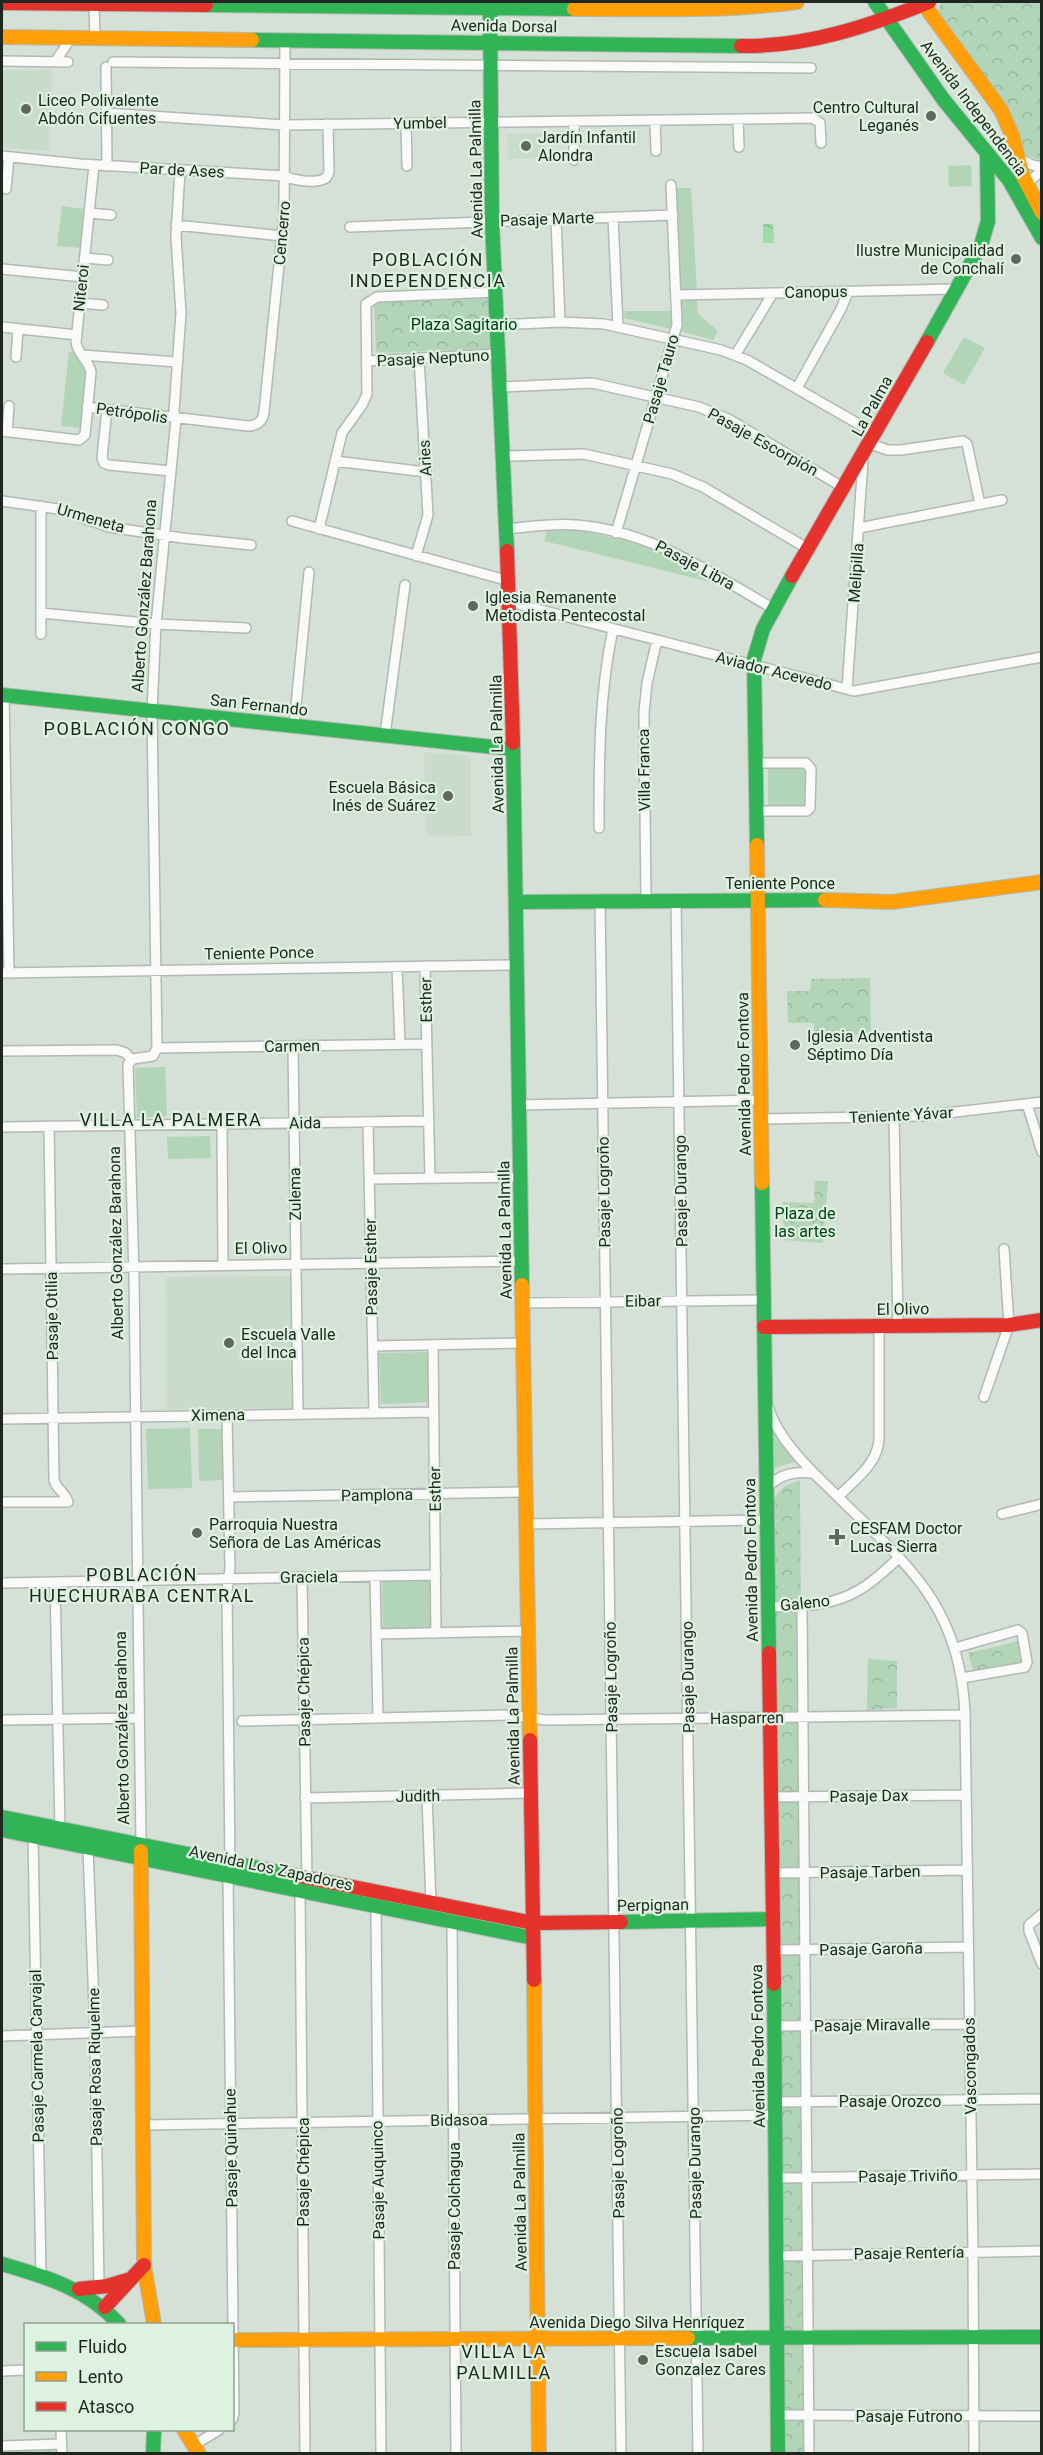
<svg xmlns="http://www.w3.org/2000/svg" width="1043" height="2455" viewBox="0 0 1043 2455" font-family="Roboto,sans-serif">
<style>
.built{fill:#c9dbca}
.grass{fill:#b3d5b7}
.forest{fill:url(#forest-crowns)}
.water{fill:url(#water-ripples)}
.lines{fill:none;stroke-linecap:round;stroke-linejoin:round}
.street-casing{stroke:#b1bab2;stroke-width:12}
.fast-casing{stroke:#b1bab2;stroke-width:16}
.slow-casing{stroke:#b1bab2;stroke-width:16}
.jam-casing{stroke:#b1bab2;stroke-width:16}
.street{stroke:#f9faf9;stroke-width:9}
.fast{stroke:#30b455;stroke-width:14}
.slow{stroke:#ff9f0a;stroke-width:14}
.jam{stroke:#e5322d;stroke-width:14}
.poi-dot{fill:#5f675f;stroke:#ddf2df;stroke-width:2}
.labels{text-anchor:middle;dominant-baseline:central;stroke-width:4.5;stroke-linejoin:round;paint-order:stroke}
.street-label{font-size:16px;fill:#1f261f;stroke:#ddf2df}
.poi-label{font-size:16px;fill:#1f261f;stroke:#ddf2df;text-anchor:start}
.park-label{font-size:16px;fill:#004014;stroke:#ddf2df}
.neighbourhood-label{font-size:18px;letter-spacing:1.5px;fill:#1f261f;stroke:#ddf2df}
</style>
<defs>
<pattern id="forest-crowns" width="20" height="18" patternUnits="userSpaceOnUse" patternTransform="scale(1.5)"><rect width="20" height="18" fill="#b3d5b7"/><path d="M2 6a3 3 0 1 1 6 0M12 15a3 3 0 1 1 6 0" fill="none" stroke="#9ab79d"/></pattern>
<pattern id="water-ripples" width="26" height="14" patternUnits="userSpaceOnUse" patternTransform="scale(1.5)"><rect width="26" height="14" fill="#9edca7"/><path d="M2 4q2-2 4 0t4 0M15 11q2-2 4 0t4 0" fill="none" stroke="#88bd8f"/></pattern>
</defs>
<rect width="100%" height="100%" fill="#d5e0d6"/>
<!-- built -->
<path class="built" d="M2 70H52L49 151 2 148Z
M544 133 545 158 508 159 507 134Z
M424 752 471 756V836L426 835Z
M291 1276 293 1408 167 1409 166 1277Z
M637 2352H648L649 2368H637Z"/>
<!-- grass -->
<path class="grass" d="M971 165 972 186 949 187 948 166Z
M675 188H691L697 291H680Z
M62 206 85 209 81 248 57 246Z
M681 298H697L698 314 718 331 713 340 680 331Z
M625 311H674L671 329 624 318Z
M964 337 985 348 964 385 943 373Z
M69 352 89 354 81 428 61 426Z
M572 529 651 546 727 586 544 541 547 531Z
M768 768 806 769V806H768Z
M165 1067 167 1116 137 1118 135 1068Z
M210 1136 211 1158 168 1159 167 1137Z
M428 1352 430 1402 381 1404 379 1353Z
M770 1426 795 1462 771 1469Z
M190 1428 192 1488 148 1489 146 1429Z
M198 1429H222L223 1480 199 1481Z
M382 1581H432V1632H383Z"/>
<!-- forest -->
<path class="forest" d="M941 2H1041V161L1022 153 1010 109 943 22 938 11Z
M491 298 493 349 376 353 374 302Z
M870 978 871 1035 814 1036V1023H788L787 991H810L811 979Z
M815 1181H828L823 1243 784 1240 783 1202 814 1203Z
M800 1480 807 2454 782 2453 773 1498 785 1486Z
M1019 1641 1023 1664 973 1670 968 1653Z
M868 1659 897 1661V1708L867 1710Z
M56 2449V2453H4V2450Z"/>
<!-- water -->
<path class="water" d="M763 224H773L774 243H763Z"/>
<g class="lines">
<!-- street casing -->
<g class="street-casing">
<path id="street" d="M94 2 95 38
M2 61 68 62
M55 62 71 38
M113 62 811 68
M106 67 107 166
M106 113 285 125 813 118 820 123 821 143
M738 119 739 147
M655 120 656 151
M406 123 407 166
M2 156 80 164 285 176C296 181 316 184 326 178L329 172 328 124
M1019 158 1032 165 1042 167
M574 160V121
M1026 185 1042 170
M6 189 9 157
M89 213 111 215
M613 217 618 326
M556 219 560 322
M176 225 282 236
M350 227 673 215
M85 258 108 260
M2 269 83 277
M677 295 956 289
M80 303 103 305
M498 325 560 322 604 324 721 350 747 360 876 434
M2 327 77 335
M736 354 773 293
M82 355 177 362
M16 357 18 329
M367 361 499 354
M500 387 592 383 699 407 730 420 844 488
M797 388 841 309 848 292
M87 407 248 426C257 426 263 421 264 412L284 215 285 41
M107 409 102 458 104 463 109 465 171 471
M2 431 79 440 85 435 91 372C89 360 77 354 76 342L94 165
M7 432 9 406
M870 444 888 450H901L963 441 967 444 980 504
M504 456 584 454 672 474 703 487 810 550
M335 461 426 472
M2 501 58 509 109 527 182 538 251 545
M292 521 509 581
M859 528 1002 500
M319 529 342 433 362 405 367 394 366 304 377 297 496 292
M506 529C529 527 553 523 576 525 652 531 709 572 774 609
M616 533 677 325 671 185
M416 556 428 515 419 358
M510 602 854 691 1042 657
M41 613 156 624 246 628
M41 634V506
M847 689 863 461
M4 695 9 973
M294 726 309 572
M385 735 405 585
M756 763H806L811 769 810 808 807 811H756
M599 828C599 760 599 695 613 629
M600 901 621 2454
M646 901 644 712 647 683 657 640
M676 901 698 2454
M425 966 430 1178
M397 967 400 1044
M2 973 517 965
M293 1046 298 1414
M157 1048 427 1044
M2 1051 117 1050 126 1053 131 1060
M1027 1104 1042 1152
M519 1105 761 1100
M894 1117 898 1326
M761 1119 921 1116 1042 1102
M368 1122 374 1413
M222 1124 223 1265
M2 1127 429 1121
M369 1179 521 1177
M2 1269 522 1261
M523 1303 764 1300
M433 1345 436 1633
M373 1346 523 1343
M984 1397 1009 1325 1004 1249
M768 1407C778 1438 805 1465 828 1487 902 1561 961 1601 965 1715L973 2252 974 2454
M227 1415 230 1568 227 1591 230 1863
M2 1419 434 1412
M766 1490C777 1474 794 1471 813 1473
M229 1497 526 1492
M838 1497C854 1480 878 1464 879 1439V1326
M2 1502H68C65 1492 56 1489 54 1480L49 1126
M1002 1514 1042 1504
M526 1524 767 1520
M375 1576 378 1718
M302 1577 307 1879
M55 1582 60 1829
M2 1583 436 1575
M802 1606 809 2454
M768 1607C800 1606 831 1607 859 1590 874 1582 887 1568 899 1558
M376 1634 528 1631
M955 1648 1018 1630 1022 1633 1027 1662 1025 1667 962 1678
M2 1720 139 1718
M242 1721 511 1715 546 1720 965 1715
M427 1796 431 1904
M771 1797 966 1795
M305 1798 531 1793
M33 1836 41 2275
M141 1845 134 1276 128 1064 133 1059 153 1056 157 1048 152 711 156 624 176 419 174 411 181 313 176 237 180 170
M88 1848 95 2033 99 2287
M772 1873 967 1870
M228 1876 234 2413 232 2420
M300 1891 305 2454
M376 1906 381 2454
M1042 1914 1029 1925V1931L1042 1964
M452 1922 456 2454
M773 1950 968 1947
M774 2026 970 2024
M2 2036 142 2031
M775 2102 1042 2099
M143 2125 775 2115
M775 2178 1042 2174
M776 2256 1042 2251
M2 2371 26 2370
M777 2415 1042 2416
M61 2430 62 2454
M194 2445 219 2430
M2 2446 61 2444"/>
</g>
<!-- fast casing -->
<g class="fast-casing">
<path id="fast" d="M875 2 943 99 1009 180 1042 238
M206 5 574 9
M490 7 492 221 507 551
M252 40 741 46
M927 342 981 245 988 221 987 153
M2 695 513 749
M513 743 522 1285
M757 845 754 659 763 629 792 576
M516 902 825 900
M762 1183 769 1653
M2 1817 298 1876
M2 1830 533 1938
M621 1922 773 1919
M774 1984 778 2454
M2 2264C47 2277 87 2289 119 2324
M688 2338 1042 2337
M153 2454 154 2430"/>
</g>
<!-- slow casing -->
<g class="slow-casing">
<path id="slow" d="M922 2 1001 110 1012 135 1023 176 1042 213
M574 9C649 9 723 12 797 2
M2 37 252 40
M757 845 762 1183
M825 900 892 902 1042 882
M522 1285 530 1740
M141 1851 144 2265 154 2324
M534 1980 539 2454
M232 2340 688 2338
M184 2430 199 2454"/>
</g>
<!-- jam casing -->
<g class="jam-casing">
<path id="jam" d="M2 3 206 5
M741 46C807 47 869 26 929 2
M507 551 513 743
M792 576 927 342
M764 1327 1009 1325 1042 1320
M769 1653 774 1984
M530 1740 534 1980
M298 1876 533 1923 621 1922
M79 2289 107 2286 131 2279
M105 2307 144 2265"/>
</g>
<!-- street -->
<use href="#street" class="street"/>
<!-- fast -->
<use href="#fast" class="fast"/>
<!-- slow -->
<use href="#slow" class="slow"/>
<!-- jam -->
<use href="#jam" class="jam"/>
</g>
<!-- markers -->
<g class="poi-dot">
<circle cx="26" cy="109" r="6"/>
<circle cx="931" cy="116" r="6"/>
<circle cx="526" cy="146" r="6"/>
<circle cx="1016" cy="259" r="6"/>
<circle cx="473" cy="606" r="6"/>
<circle cx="448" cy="796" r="6"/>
<circle cx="795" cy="1045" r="6"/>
<circle cx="229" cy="1343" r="6"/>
<circle cx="197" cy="1533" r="6"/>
<path d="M834 1528h6v6h6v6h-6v6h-6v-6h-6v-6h6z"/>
<circle cx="643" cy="2360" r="6"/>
</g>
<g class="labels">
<!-- street labels -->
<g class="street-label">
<text transform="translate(504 26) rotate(1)">Avenida Dorsal</text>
<text transform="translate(974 108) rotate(53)">Avenida Independencia</text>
<text transform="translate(420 123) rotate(-1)">Yumbel</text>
<text transform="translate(476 169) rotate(-91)">Avenida La Palmilla</text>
<text transform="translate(182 170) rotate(3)">Par de Ases</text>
<text transform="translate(547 219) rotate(-2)">Pasaje Marte</text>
<text transform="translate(282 233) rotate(-85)">Cencerro</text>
<text transform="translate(81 288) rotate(-84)">Niteroi</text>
<text transform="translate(816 292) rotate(-1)">Canopus</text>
<text transform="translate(433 358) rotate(-3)">Pasaje Neptuno</text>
<text transform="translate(661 379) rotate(-74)">Pasaje Tauro</text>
<text transform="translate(872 406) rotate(-61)">La Palma</text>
<text transform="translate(132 413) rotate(8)">Petrópolis</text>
<text transform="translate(763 442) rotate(29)">Pasaje Escorpión</text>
<text transform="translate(425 458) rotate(-93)">Aries</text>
<text transform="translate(91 518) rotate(16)">Urmeneta</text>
<text transform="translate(695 565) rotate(28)">Pasaje Libra</text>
<text transform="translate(856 573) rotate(-86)">Melipilla</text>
<text transform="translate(144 596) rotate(-86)">Alberto González Barahona</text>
<text transform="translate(774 671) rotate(14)">Aviador Acevedo</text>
<text transform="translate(259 705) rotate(6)">San Fernando</text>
<text transform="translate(497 744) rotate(-91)">Avenida La Palmilla</text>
<text transform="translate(644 770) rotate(-91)">Villa Franca</text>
<text x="780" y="883">Teniente Ponce</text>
<text transform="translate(259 953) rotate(-1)">Teniente Ponce</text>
<text transform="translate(426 1000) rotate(-91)">Esther</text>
<text transform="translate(292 1046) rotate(-1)">Carmen</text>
<text transform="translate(744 1074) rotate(-91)">Avenida Pedro Fontova</text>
<text transform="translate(901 1115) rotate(-3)">Teniente Yávar</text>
<text transform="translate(305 1123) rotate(-1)">Aida</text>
<text transform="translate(681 1191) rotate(-91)">Pasaje Durango</text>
<text transform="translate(604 1192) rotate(-91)">Pasaje Logroño</text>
<text transform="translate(295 1194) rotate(-91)">Zulema</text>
<text transform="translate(505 1230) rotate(-91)">Avenida La Palmilla</text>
<text transform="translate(116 1243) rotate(-91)">Alberto González Barahona</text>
<text transform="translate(261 1248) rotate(-1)">El Olivo</text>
<text transform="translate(371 1267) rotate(-91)">Pasaje Esther</text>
<text transform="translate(643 1301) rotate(-1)">Eibar</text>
<text transform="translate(903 1309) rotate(-1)">El Olivo</text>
<text transform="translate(52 1316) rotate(-91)">Pasaje Otilia</text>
<text transform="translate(218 1415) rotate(-1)">Ximena</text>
<text transform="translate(435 1489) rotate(-91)">Esther</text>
<text transform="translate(377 1495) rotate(-1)">Pamplona</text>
<text transform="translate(751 1560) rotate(-91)">Avenida Pedro Fontova</text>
<text transform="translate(309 1577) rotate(-1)">Graciela</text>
<text transform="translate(805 1603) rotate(-6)">Galeno</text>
<text transform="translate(611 1677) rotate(-91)">Pasaje Logroño</text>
<text transform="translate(688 1677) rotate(-91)">Pasaje Durango</text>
<text transform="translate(304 1692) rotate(-91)">Pasaje Chépica</text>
<text transform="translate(513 1716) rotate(-91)">Avenida La Palmilla</text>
<text transform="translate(747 1718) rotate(-1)">Hasparren</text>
<text transform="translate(122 1728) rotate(-91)">Alberto González Barahona</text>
<text transform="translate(418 1796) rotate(-1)">Judith</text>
<text transform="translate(869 1796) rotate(-1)">Pasaje Dax</text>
<text transform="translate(271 1868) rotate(12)">Avenida Los Zapadores</text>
<text transform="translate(870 1872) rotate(-1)">Pasaje Tarben</text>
<text transform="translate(653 1905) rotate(-1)">Perpignan</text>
<text transform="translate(871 1949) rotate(-1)">Pasaje Garoña</text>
<text transform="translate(872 2025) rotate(-1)">Pasaje Miravalle</text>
<text transform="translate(758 2046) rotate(-91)">Avenida Pedro Fontova</text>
<text transform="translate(37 2056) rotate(-91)">Pasaje Carmela Carvajal</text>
<text transform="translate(970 2066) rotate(-91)">Vascongados</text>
<text transform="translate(95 2067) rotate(-91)">Pasaje Rosa Riquelme</text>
<text x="890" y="2101">Pasaje Orozco</text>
<text transform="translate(459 2120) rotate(-1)">Bidasoa</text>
<text transform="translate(231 2148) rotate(-91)">Pasaje Quinahue</text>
<text transform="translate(618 2163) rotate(-91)">Pasaje Logroño</text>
<text transform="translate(695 2163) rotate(-91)">Pasaje Durango</text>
<text transform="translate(303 2172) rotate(-90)">Pasaje Chépica</text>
<text transform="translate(908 2176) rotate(-1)">Pasaje Triviño</text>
<text transform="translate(378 2180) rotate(-91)">Pasaje Auquinco</text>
<text transform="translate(520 2202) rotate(-91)">Avenida La Palmilla</text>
<text transform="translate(454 2206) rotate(-90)">Pasaje Colchagua</text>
<text transform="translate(909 2253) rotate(-1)">Pasaje Rentería</text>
<text x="637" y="2322">Avenida Diego Silva Henríquez</text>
<text x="909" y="2416">Pasaje Futrono</text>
</g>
<!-- poi labels -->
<g class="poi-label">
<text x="38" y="100">Liceo Polivalente<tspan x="38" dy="18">Abdón Cifuentes</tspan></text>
<text x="919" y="107" text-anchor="end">Centro Cultural<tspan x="919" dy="18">Leganés</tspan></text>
<text x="538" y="137">Jardín Infantil<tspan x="538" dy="18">Alondra</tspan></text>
<text x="1004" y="250" text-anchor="end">Ilustre Municipalidad<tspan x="1004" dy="18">de Conchalí</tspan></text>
<text x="485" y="597">Iglesia Remanente<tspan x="485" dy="18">Metodista Pentecostal</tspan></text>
<text x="436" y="787" text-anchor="end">Escuela Básica<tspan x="436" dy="18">Inés de Suárez</tspan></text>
<text x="807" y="1036">Iglesia Adventista<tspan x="807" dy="18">Séptimo Día</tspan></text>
<text x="241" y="1334">Escuela Valle<tspan x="241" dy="18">del Inca</tspan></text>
<text x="209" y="1524">Parroquia Nuestra<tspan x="209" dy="18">Señora de Las Américas</tspan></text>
<text x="850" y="1528">CESFAM Doctor<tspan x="850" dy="18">Lucas Sierra</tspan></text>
<text x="655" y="2351">Escuela Isabel<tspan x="655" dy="18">Gonzalez Cares</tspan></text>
</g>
<!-- park labels -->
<g class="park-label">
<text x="464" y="324">Plaza Sagitario</text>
<text x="805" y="1213">Plaza de<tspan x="805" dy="18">las artes</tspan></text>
</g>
<!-- neighbourhood labels -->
<g class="neighbourhood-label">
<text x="428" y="259">POBLACIÓN<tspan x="428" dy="21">INDEPENDENCIA</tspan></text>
<text x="137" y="728">POBLACIÓN CONGO</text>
<text x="171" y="1119">VILLA LA PALMERA</text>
<text x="142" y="1574">POBLACIÓN<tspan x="142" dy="21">HUECHURABA CENTRAL</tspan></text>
<text x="504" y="2351">VILLA LA<tspan x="504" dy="21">PALMILLA</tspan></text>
</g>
</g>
<!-- border -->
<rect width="1043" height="2455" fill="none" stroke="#1f261f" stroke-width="6"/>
<!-- legend -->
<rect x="24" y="2323" width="210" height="108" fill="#ddf2df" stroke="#91a092" stroke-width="1.5"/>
<rect x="36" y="2342" width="30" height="9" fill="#30b455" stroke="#91a092" stroke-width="1.5"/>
<text x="78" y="2353" font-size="18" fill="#1f261f">Fluido</text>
<rect x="36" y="2372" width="30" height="9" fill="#ff9f0a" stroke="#91a092" stroke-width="1.5"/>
<text x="78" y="2383" font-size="18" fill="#1f261f">Lento</text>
<rect x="36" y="2402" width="30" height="9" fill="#e5322d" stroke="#91a092" stroke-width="1.5"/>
<text x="78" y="2413" font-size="18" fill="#1f261f">Atasco</text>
</svg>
